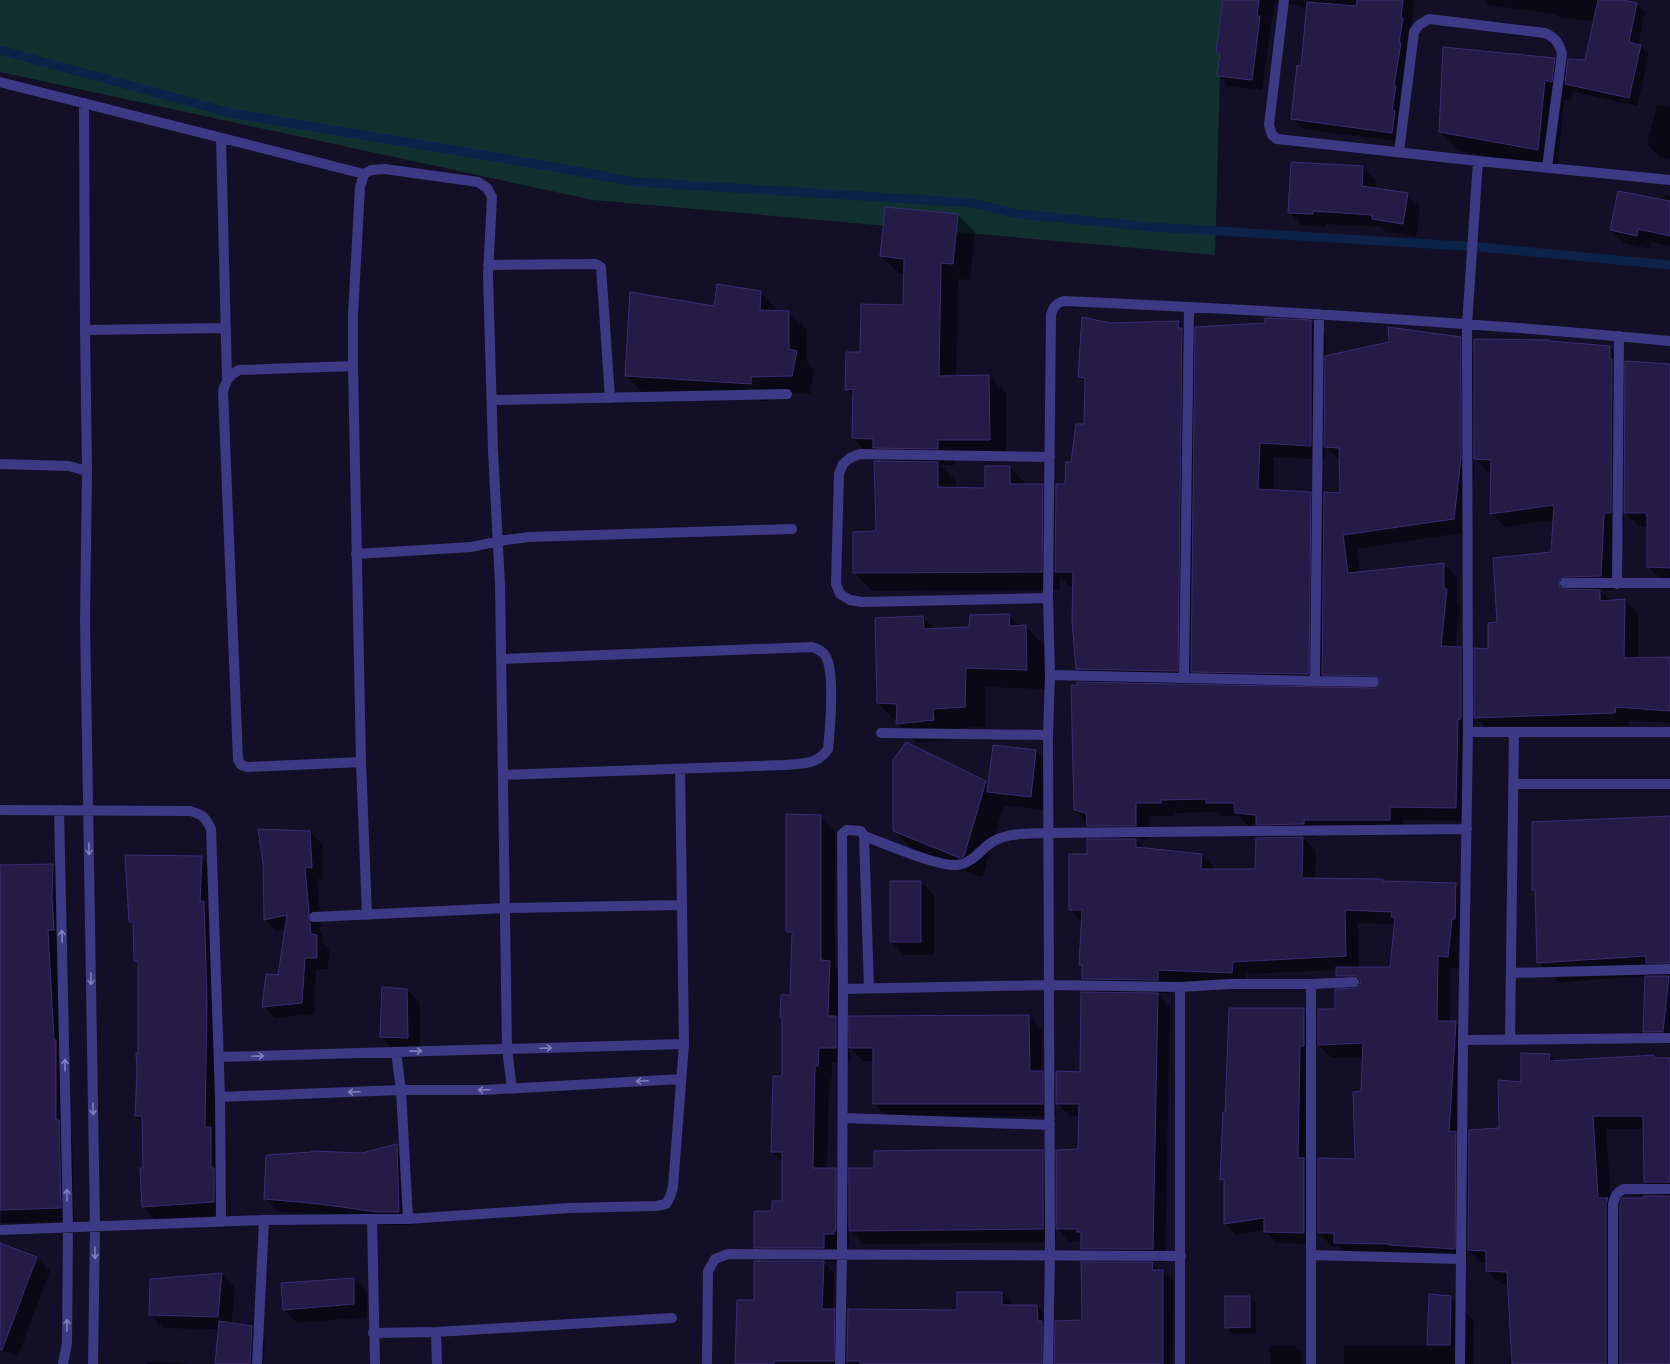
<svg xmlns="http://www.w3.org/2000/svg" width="1670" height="1364" viewBox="0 0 1670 1364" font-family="'Alegreya Sans',sans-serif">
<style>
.green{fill:#12302f}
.shadow{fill:#0007;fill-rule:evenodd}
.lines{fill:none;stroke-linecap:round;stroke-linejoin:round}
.stream{stroke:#0c2248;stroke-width:9}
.building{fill:#241b47;stroke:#3b2d73}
.service{stroke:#3d3a85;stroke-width:10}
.minor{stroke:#3d3a85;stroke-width:10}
.oneway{stroke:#837fbc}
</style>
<rect width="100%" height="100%" fill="#130f26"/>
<!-- green -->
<path class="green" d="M0 0H1222L1215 255 593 200 0 72Z"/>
<!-- shadow -->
<path class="shadow" d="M1224 0H1414L1411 27 1413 29 1402 142 1303 129 1292 118 1302 67 1307 7H1301L1296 4 1291 5 1274 3 1262 90 1228 86 1218 75 1220 55 1217 52Z
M1484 0H1618L1637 4 1645 12 1638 45 1649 54 1637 106 1574 92 1572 91 1571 101 1564 99 1557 169 1459 151 1440 132 1555 58 1567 71 1585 61 1594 21 1561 18 1556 14 1489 5Z
M1657 105 1670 107V159L1660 157 1647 144Z
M1362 167 1376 180 1375 189 1407 194 1420 207 1416 237 1386 232 1382 227 1326 224V227L1302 225 1289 212Z
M1666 195 1670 196V246L1652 242 1650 249 1624 243 1611 230 1664 201Z
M958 215 975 232 970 280 958 279 956 377 989 376 1006 393V456L955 457V465H940L956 481V488L986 489 1009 467 1027 485H1042L1057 500 1066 485 1085 425 1086 384 1079 377 1110 324 1178 322 1192 336V339L1196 343 1311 321 1326 336V357L1460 338 1475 353 1550 341 1551 342 1609 347 1623 361V372L1626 375 1670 365V580H1661L1648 566V526H1639L1624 512V526L1617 527 1614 590H1599L1611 601 1625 600 1638 614V659L1670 658V723L1629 720 1628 726 1489 731 1475 717V732H1471L1470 821 1403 820V833L1317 834V837H1302L1316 851 1315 879 1383 880 1386 882 1455 884 1468 897 1461 969 1451 968 1450 1022H1456L1469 1035 1462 1139 1470 1146 1500 1129 1522 1083 1549 1055 1556 1061 1653 1056 1656 1059H1670V1364H1509V1359L1512 1358 1508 1284H1501L1487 1271V1263H1482L1467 1249V1262L1348 1256 1338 1246H1332L1318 1233 1356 1160 1362 1092 1363 1057 1332 1058 1318 1045 1336 1010 1351 990 1337 976V970L1246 974 1245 985 1171 983V993H1156L1170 1007 1165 1262H1151L1160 1271H1163L1174 1282 1172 1364H1055L1083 1321 1096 1263 1082 1249V1242H1070L1056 1227V1242L863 1244 849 1230V1245H848V1247H838V1262H823L834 1273 833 1310 845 1321 844 1364H736L755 1301 770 1262 755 1247 773 1212 783 1202V1162L772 1152 783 1077V1020L781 1018 782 996H791L793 937 787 932 820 816 835 831V967L844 976 842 1023 850 1031 1029 1016 1042 1029V1072L1057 1087 1081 1073 1097 993 1083 979V967L1080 965 1082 922 1070 910 1088 855 1102 840 1075 810 1091 683 1077 669 1074 585 1069 586 1060 576V590L872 591 854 573 877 532 889 462 882 455H870L853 438 854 397 846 389 861 353 904 306 905 274 899 273 881 256ZM1325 447 1340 460 1341 494 1324 507 1310 492 1273 491 1274 457 1325 460ZM1474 458 1488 472 1492 473 1491 513 1505 527 1554 520 1552 552 1498 623 1489 650 1475 663 1461 648H1455L1460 604 1457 601V578L1444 564 1360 573 1357 549 1467 532 1474 472ZM1068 571 1078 573H1068ZM1191 671 1206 685H1191ZM1323 675 1336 688 1323 687ZM1217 812 1221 816H1239L1249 827H1260L1271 838 1256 870H1215V868L1202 854 1145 849 1135 839H1149V816H1175V813ZM1358 923 1396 924 1391 968H1359ZM850 1048 863 1061H874V1104L887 1117 1056 1116 1055 1102 1070 1116H1080L1079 1150 1057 1165 1043 1151 875 1169 850 1183 835 1169H827L829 1079H832V1062H850ZM1606 1129H1644L1645 1182 1659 1196 1645 1198 1621 1253H1619L1621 1212 1611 1202Z
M760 292 778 311 788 312 806 329 807 362 814 370 810 394H769L768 401 644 394 626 376 715 307Z
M1009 615 1021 627 1025 626 1045 646 1046 689 985 687V726L952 729 953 739 917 743 878 703 923 617 935 629 970 628Z
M1036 751 1049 764 1044 810 1004 805 983 875 980 877 914 850 894 831 985 782 989 785Z
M1670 817V1026L1669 1037 1651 1038 1644 1031 1646 976 1558 982 1538 962 1536 893 1533 889Z
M310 832 322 844 323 879H317L321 925 319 930 322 935V942L329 948 328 969H316L314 1014 275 1018 263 1006 279 976 286 929 277 932 265 920Z
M201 857 214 870 224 1179 226 1182 227 1215 156 1220 143 1207V1123L136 1116 139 1054V964L135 961 134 926 130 922Z
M52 865 65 878 68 1130 72 1134 74 1221 1 1223 0 866Z
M921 882 934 895V955H904L891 942Z
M407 990 420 1003V1050H394L381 1037Z
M1230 1009H1304L1315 1020V1244L1276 1243 1265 1230 1236 1235 1225 1224V1183L1221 1179 1226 1113Z
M397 1145 410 1158 412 1225H391L334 1216 278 1211 265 1198 362 1154Z
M0 1257 37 1258 50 1271 18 1356 0 1349Z
M222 1274 235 1287 231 1324 252 1327 265 1340 263 1364H216L219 1329 163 1328 150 1315Z
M354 1279 367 1292V1317L297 1323 284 1310Z
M1002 1293 1013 1304V1306H1037L1048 1317 1052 1364H848V1310L958 1311Z
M1430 1295 1450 1296 1474 1321V1364H1344V1346H1428Z
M1250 1297 1256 1303V1333L1233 1334 1226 1327Z
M1270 1346H1294L1301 1352V1364H1270Z
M147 1361 188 1364H147Z"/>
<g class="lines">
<!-- stream -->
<path class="stream" d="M0 50 231 113 496 157 637 182 973 203 1019 214 1152 227 1480 247 1670 265"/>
</g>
<!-- building -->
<path class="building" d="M1223 0H1259L1257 16H1260L1252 80 1217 76 1220 53 1216 52Z
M1357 0H1403L1401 17 1403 18 1399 43H1401L1394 85 1396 86 1392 110 1395 111 1392 133 1291 119 1297 65 1301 66 1307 2 1356 6Z
M1598 0H1623L1637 3 1629 42 1641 45 1629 98 1565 84 1568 59 1585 60Z
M1443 47 1555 58 1552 82 1545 80 1538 150 1439 132Z
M1291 162 1363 166 1362 186 1408 193 1403 224 1372 219V215L1313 211V214L1288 213Z
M1618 191 1670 201V236L1638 229 1637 236 1610 230Z
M885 207 958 214 953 264 941 263 939 376 989 375 990 440H938V449L873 448V439L852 438 853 389 845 390 846 352H860L861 304 903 305 904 259 880 256Z
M717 284 761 291 760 310 789 311V349L797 351 792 376 751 377V384L625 376 630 292 714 306Z
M1082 317 1110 323 1179 321 1178 328H1182L1178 671 1076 669 1072 621 1073 572H1055L1056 484H1065L1066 462H1071L1076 424H1084L1085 378 1078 377Z
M1265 318 1311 320V446L1260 443 1258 489 1311 492 1309 674 1191 672 1195 327 1265 323Z
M1388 327 1461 337V458L1454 519 1343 535 1348 573 1444 563V589H1447L1441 646 1461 647V719H1458L1456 808 1390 807V820H1304V824L1256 825V815L1235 813 1234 803H1206V799L1161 800V803H1136V826H1087L1086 813 1074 810 1071 685H1077V682L1374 688 1380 685V679L1374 676 1322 675 1324 492 1340 493 1339 448 1324 447 1325 356 1389 342Z
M1474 339 1550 340V341L1610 346V359L1612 360 1611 513H1604L1601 576 1565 577 1560 579 1559 583 1560 587 1565 589 1600 590V601L1625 599 1624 658 1670 657V711L1616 707 1615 713 1474 718V648L1488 649V623L1497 622 1493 558 1551 552 1554 505 1490 514 1491 460 1474 459Z
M1625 361 1670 364V568L1647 567V513H1624Z
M874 461 938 462V487L985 488V466H1010V484H1043L1042 572 853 573V532L876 531Z
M1010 614 1009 626 1026 625 1027 670 966 668 965 707 933 709 934 720 896 724 897 704 877 703 875 618 923 616 924 629 969 627 970 615Z
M906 742 986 781 964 856 960 858 893 831V760Z
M993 745 1036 750 1031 797 987 792Z
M786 814 821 815V960L830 961 828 1016H836V1048H819L818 1066H815L813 1168H836V1231H834V1234H824V1248H754V1211H772V1201H782V1152H771L773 1076H782V1018H780L781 995H790L792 932H786Z
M1670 816V963H1646V956L1537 963 1535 890H1532V822Z
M258 829 310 831 312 868 305 867 309 913 308 918 310 922 311 934 317 935V958H305L302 1003 262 1007 266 974 278 975 287 915 264 920 263 863Z
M1303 837 1302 878 1383 879V881L1456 883 1455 919H1452L1448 957 1438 956 1437 1021H1456L1449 1132 1456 1131 1455 1249 1389 1245V1244L1334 1243V1233H1318V1158L1355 1159 1353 1092 1361 1091 1363 1043 1318 1045V1009H1335V989L1355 988 1360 985V979L1357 976H1336V967H1390L1395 917H1391L1392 912 1345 910 1346 956 1233 962 1232 973 1158 970V980L1082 979V965H1079L1082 910H1069V854H1087V839H1136V847L1202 854 1201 869H1255L1256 838Z
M125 855 202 856 200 901H204L207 1001 205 1127H211V1168H214V1202L142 1207 140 1168H143L142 1116H135L137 1070 136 1053H138V961H134L133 922H129Z
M53 864 52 896 54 930H48L54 1040H56V1120H59L61 1208 0 1210V865Z
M890 881H921V942H890Z
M1645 976H1669L1663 1032H1643Z
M382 987 407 989 408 1038 380 1037Z
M1081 992 1158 993 1153 1249H1081V1232H1077V1229H1056V1150L1078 1149 1079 1104H1056V1071L1080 1072Z
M1229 1008H1304V1046H1300L1298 1158H1304V1233L1264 1232V1218L1224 1224V1179L1220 1180 1223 1112H1225Z
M1029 1015 1030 1071H1043V1104H873V1048H849V1016Z
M1521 1053 1550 1054 1549 1061 1639 1056 1654 1055V1058H1670V1182H1644L1643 1116H1593L1598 1198H1608L1606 1204V1364H1512L1507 1272 1486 1271V1251L1468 1250 1469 1130 1499 1128 1498 1080 1521 1082Z
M397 1144 399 1212H377L320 1204 264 1199 266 1155 311 1152V1151L362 1153Z
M939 1150H1043V1229L849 1231V1168H874V1151Z
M1644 1196H1670V1364H1620V1205L1622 1198H1644Z
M0 1243 37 1257 2 1350 0 1349Z
M754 1261H824L822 1309H835L834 1361H774V1364H735L737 1300H754Z
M1081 1262H1153L1152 1270H1163V1364H1054L1055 1321 1082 1320Z
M222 1273 218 1317 149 1315 150 1279Z
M354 1278V1304L283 1310 281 1283Z
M957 1292H1002V1305H1037L1038 1321H1042V1364H860V1361H847L848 1309 957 1310Z
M1429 1294 1451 1296 1450 1345H1427Z
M1225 1296H1250V1327L1225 1328Z
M219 1321 252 1326 250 1364H215Z"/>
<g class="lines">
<!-- service -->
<path class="service" d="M864 836C884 843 938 867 957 865 973 863 980 850 992 842 1009 832 1031 834 1049 833"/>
<!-- minor -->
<path class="minor" d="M1284 0 1269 125 1272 135 1277 139 1478 161 1670 180
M0 82 364 174
M84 103 85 330 87 471
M221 138 227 379
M1399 152 1414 32 1419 25 1429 19 1545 33C1556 38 1559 43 1562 54L1547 167
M488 265 595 264 601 267 610 398
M85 330 226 328
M353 366 239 370C229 375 226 381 223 391L238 760 241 765 247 767 361 762
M492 400 787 394
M0 464 69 466 87 471 85 620 95 1227 93 1364
M356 554 472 547 498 541 529 537 792 529
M1565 583H1670
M1617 584 1619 336
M1048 598 862 602 850 600 840 594 836 584 839 474 843 464 850 458 860 454 1050 457
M501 659 812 647C818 649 823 651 826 657 835 673 830 730 828 749 816 766 802 763 784 765L503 775
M1050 675 1184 678 1189 307
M1184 678 1315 681 1319 314
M1315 681 1374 682
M1468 732 1467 325 1478 161
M881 733 1048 735
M1513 784H1670
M0 810 190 811C202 814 206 818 211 829L220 1097 221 1222
M59 810 68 1228 67 1343 63 1364
M1049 833 1467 829
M367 915 361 762 353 366V315L360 187 364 174 371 170 385 169 478 182 487 188 492 197 488 275 493 451 500 584 507 1049 512 1089
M314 917 505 908 682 905
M1511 973 1670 969
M1311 984 1354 982
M843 989 842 834 847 830 861 831 864 836 869 988
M1463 1040 1468 732H1670
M1510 1040 1514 732
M219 1057 684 1044
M220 1097 401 1090H484L681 1079
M843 1118 1050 1125
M372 1219H408L401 1090 396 1052
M408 1219 569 1208 656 1206 666 1204 670 1197 673 1187 684 1044 680 769
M0 1230 264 1220 372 1219 375 1364
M436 1332 437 1364
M373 1333 436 1332 672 1318
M257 1364 264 1220
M707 1364 708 1271 715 1259 728 1254 1181 1256
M840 1364 842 1256 843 989 1049 985 1180 987 1230 984H1311V1255
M1048 1364 1050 1255 1048 735 1050 675 1048 598 1051 315C1053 307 1056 303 1064 301 1266 310 1469 322 1670 341
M1180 1364V987
M1311 1364V1255L1461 1259
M1460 1364 1463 1040 1670 1038
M1613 1364V1204C1615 1196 1617 1192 1624 1189H1670"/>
</g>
<!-- one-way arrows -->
<defs><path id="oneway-shaft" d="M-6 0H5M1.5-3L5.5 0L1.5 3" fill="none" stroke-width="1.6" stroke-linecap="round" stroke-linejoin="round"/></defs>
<g class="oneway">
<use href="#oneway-shaft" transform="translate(89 849) rotate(89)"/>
<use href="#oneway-shaft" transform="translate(62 936) rotate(-91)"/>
<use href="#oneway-shaft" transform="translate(91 979) rotate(89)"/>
<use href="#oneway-shaft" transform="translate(546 1048) rotate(-2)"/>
<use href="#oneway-shaft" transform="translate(416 1051) rotate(-1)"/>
<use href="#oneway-shaft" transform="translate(258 1056) rotate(-2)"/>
<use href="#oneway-shaft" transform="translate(65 1065) rotate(-91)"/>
<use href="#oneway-shaft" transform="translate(642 1081) rotate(177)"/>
<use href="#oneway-shaft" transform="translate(484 1090) rotate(178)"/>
<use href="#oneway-shaft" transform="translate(354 1092) rotate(178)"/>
<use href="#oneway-shaft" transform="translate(93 1109) rotate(89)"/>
<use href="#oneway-shaft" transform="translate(67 1195) rotate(-91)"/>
<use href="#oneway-shaft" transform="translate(95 1253) rotate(90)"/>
<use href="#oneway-shaft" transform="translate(67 1325) rotate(-89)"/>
</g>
</svg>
